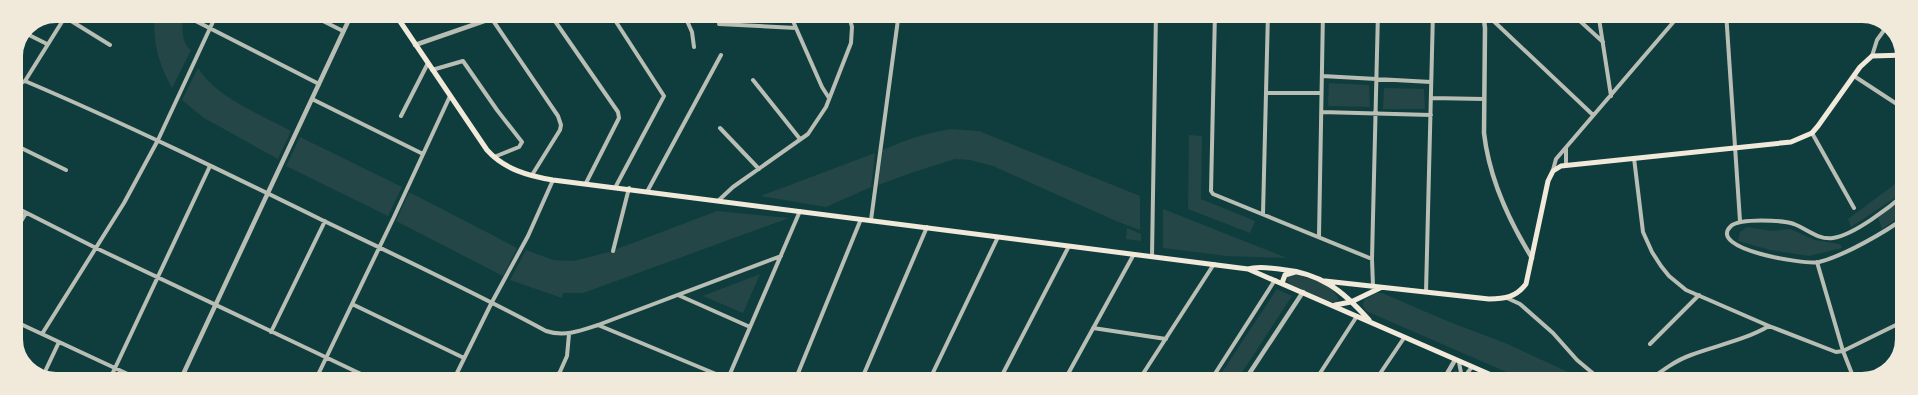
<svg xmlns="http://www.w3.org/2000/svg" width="1918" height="395" viewBox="0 0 1918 395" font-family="'Crimson Pro',serif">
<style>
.green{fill:#244646}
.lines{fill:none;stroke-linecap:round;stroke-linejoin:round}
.minor{stroke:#b8beb3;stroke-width:4}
.tertiary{stroke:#b8beb3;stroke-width:4.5}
.secondary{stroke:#f1e9da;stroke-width:5}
.rim{fill:none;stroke:#f1e9da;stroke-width:6}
</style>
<rect width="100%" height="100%" fill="#0f3d3e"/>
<!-- green -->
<path class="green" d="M155 11H168L182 19C183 30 181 42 191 50L172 88C158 63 152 40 155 11Z
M198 68C217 98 260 114 291 131L278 159 204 118 182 100Z
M1329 83 1369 85 1370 107 1329 106 1328 104Z
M1384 88 1424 89 1425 109H1383Z
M951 129 979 131 1140 196V230L1116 221 993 166 970 160 955 159 914 172 878 185 883 150C905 140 926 133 951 129Z
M1189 135 1202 136 1201 199 1255 221 1250 233 1188 209Z
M300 137 402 187 388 216 286 166Z
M875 153 871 187 826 207 761 196Z
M1906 176 1905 191 1851 227 1848 219Z
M409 192 517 248 503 276 396 221Z
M1906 196V212L1882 229 1878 217Z
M1163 209 1287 258 1227 256 1163 248Z
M717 211 789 218 583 293H563L562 298 510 280 526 250 553 260 574 261 609 252Z
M1747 227 1772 231 1790 229 1815 240 1840 244 1842 248 1809 256 1770 250 1738 241 1740 232Z
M1127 228 1141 234V241L1126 239Z
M760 274 743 313 703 296 708 294Z
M1292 274C1307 277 1332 283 1338 298L1337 302H1331L1291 285 1287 280V277Z
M1277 289 1292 296 1235 383H1215Z
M1376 293H1382L1447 321 1505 343 1579 377 1584 372 1603 384H1534L1366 311 1363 306 1364 300Z"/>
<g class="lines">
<!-- minor -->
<path class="minor" d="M55 11 110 45
M176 11 319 84
M303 11 343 31
M548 11 618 112 619 118 586 183
M609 11 664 96 616 186
M683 12 692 32 694 47
M789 12 822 87 829 98
M1215 12 1211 191 1213 194 1372 259
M1484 12 1593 115
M1570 12 1603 42
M1598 12 1611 96
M1726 12 1740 221
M492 19 558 116 561 125 560 130 532 175
M719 24 796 28
M21 31 47 44
M1872 56 1877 40 1890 22
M432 70 463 61 497 110 522 142 519 147 494 157
M1322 76 1431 82
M1854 76 1906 110
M753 80 800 139
M25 81C126 124 224 172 322 220 397 256 472 291 546 331 564 337 580 331 598 325L781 256
M25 81 65 17
M11 83 19 84 25 81
M1266 93H1321
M1431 98 1484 99
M312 99 423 154
M1321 112 1431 115
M401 116 428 63
M720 128 759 169
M1812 133 1854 208
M11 143 66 170
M1566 148V164
M1634 158 1643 232 1652 252 1661 266 1669 276 1686 290 1769 326 1836 352 1843 351 1906 320
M1553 170 1556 159 1682 12
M648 190 721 55
M719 200 733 187 808 134 826 107 851 43 852 27 848 12
M11 205 96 248 380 383
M1263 214 1268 12
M1906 217C1885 232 1844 256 1819 262 1804 265 1706 249 1731 226 1740 218 1782 220 1794 224 1807 229 1818 240 1833 238 1854 235 1890 207 1906 193
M871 220 899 12
M1319 236 1323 12
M11 238 26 213
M613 251 629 188
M1152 256 1156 12
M1817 262 1843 351 1856 384
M1373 286 1372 259 1378 12
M1426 292 1433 12
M678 295 750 327
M1507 298 1520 304 1553 333 1577 360 1595 375 1614 384
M352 304 464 358
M12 320 147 383
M598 325 728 379
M1093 328 1166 339
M271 332 325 221
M42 334 124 203 158 140 218 11
M1650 344 1699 295
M1459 362 1461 373 1476 384
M559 373 584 383
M41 380 59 342
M1469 380 1468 372 1472 367
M108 383 210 166
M314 383 394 217 450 96
M452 383 492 302 528 236 553 180
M555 383 567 356 569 334
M726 383 800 211
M794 383 861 219
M860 383 927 227
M928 383 998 237
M998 383 1069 246
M1063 383 1134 254
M1137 383 1214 264
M1209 383 1275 280
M1313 384 1357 316
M1373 384 1404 338
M1644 384C1659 373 1674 361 1691 355 1718 345 1745 340 1769 326"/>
<!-- tertiary -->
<path class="tertiary" d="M1483 12 1485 28 1484 133C1489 177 1509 221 1532 258
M415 45 513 11
M1447 375 1456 374 1464 376
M179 383 353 11
M1243 383 1303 292
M1441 384 1455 360"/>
<!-- secondary -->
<path class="secondary" d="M393 11 487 150C504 169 528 176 553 180L1248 269 1512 384
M1248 269C1258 266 1269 268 1279 269 1321 273 1342 290 1369 320
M1325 281 1489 299C1505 299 1516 297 1526 284L1548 181 1553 171 1561 166 1791 142 1812 133 1818 126 1860 67 1872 56 1906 55
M1282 283 1285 275 1295 272
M1335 305 1351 302 1380 288"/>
</g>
<!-- crop -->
<path d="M0 0H1918V395H0ZM56 20H1862A36 36 0 0 1 1898 56V339A36 36 0 0 1 1862 375H56A36 36 0 0 1 20 339V56A36 36 0 0 1 56 20Z" fill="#f1e9da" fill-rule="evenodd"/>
<path class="rim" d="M56 20H1862A36 36 0 0 1 1898 56V339A36 36 0 0 1 1862 375H56A36 36 0 0 1 20 339V56A36 36 0 0 1 56 20Z"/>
</svg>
